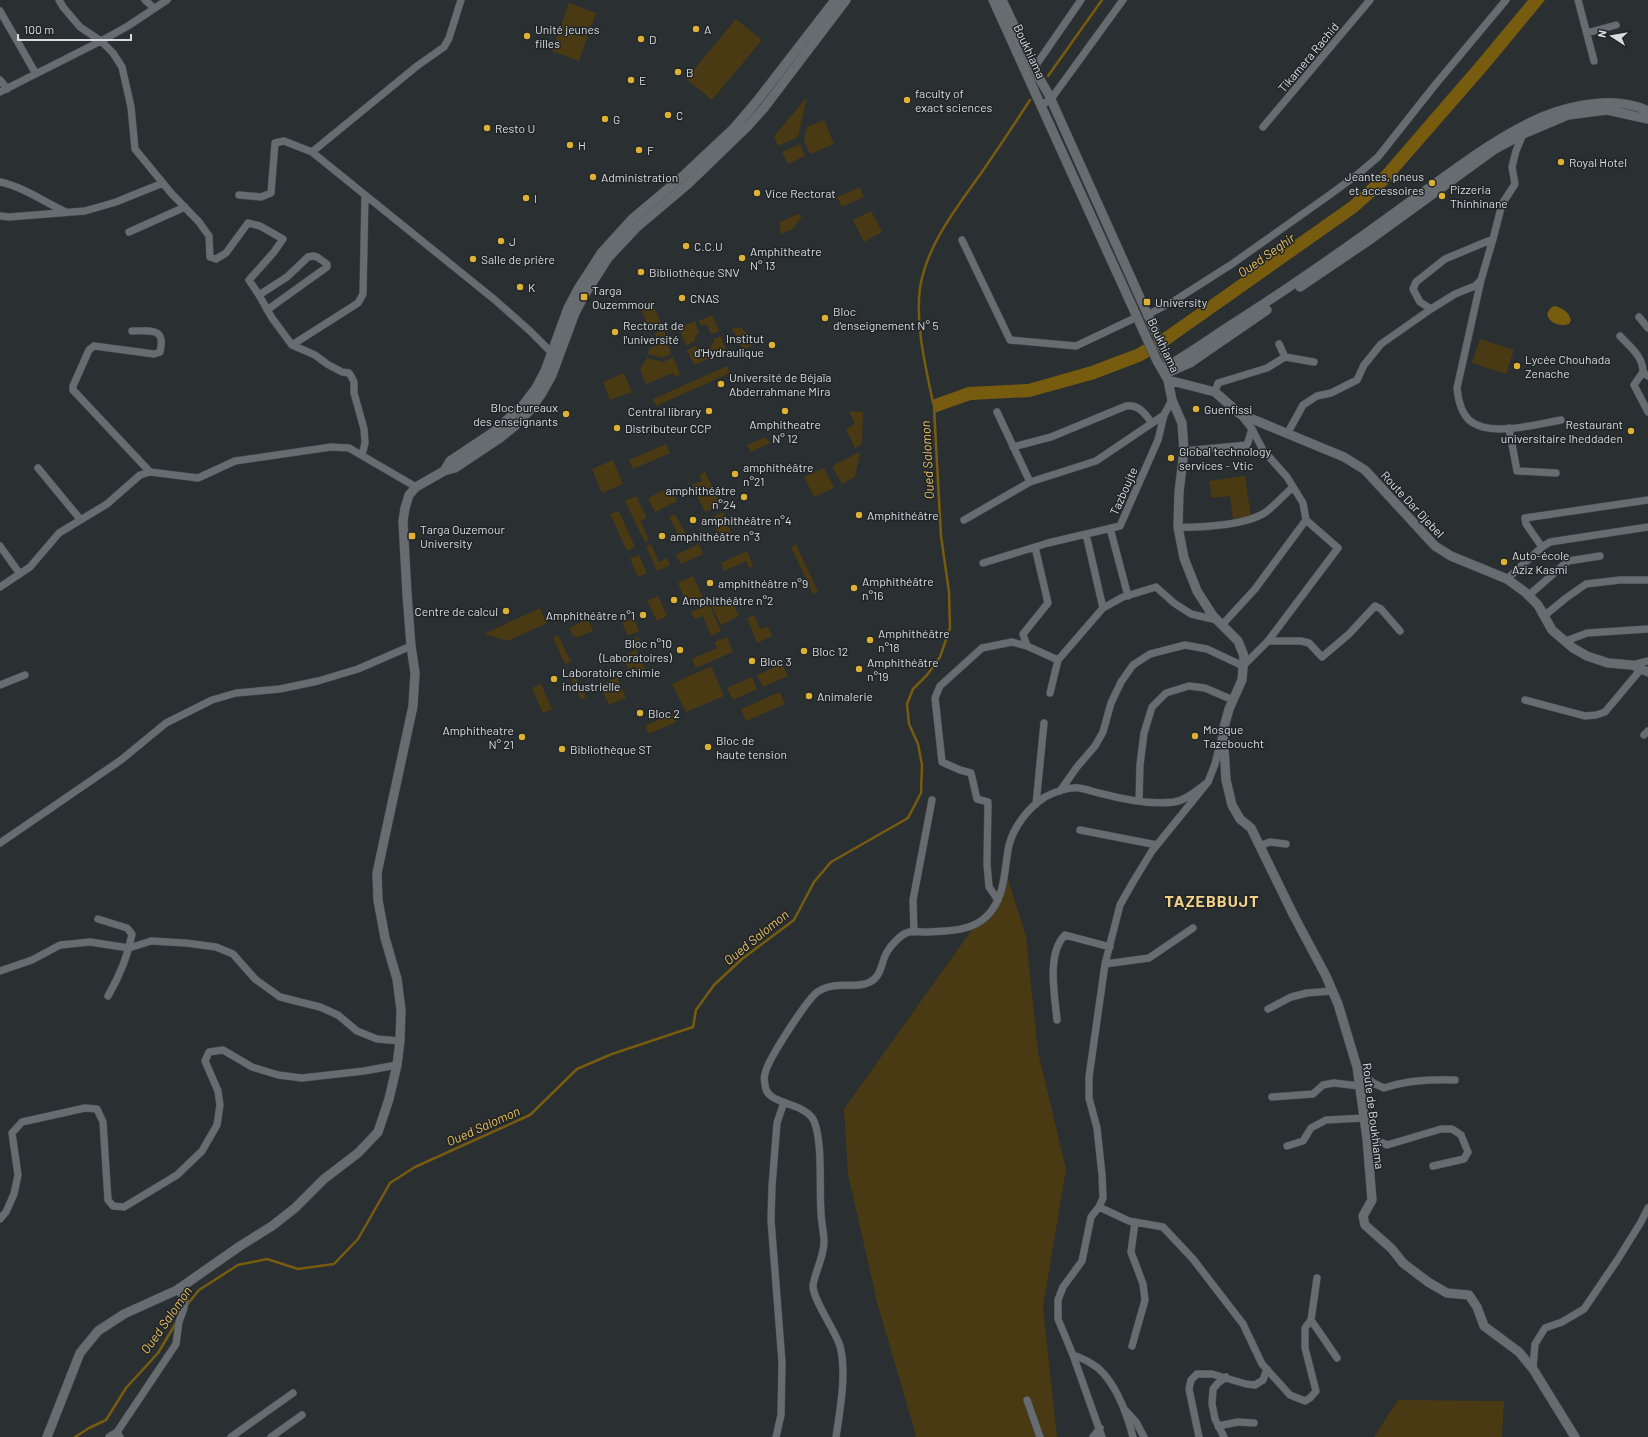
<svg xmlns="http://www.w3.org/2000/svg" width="1648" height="1437" viewBox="0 0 1648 1437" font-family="Barlow,sans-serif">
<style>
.green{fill:#493a14}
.water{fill:#775c10}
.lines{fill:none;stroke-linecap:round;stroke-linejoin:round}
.stream{stroke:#775c10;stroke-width:2.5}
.minor-casing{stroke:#464a4d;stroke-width:8}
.tertiary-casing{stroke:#464a4d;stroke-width:10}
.minor{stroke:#676c70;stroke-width:7}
.tertiary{stroke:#676c70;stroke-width:9}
.poi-dot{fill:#deb133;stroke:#212528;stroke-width:1.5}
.labels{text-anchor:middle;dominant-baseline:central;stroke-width:3;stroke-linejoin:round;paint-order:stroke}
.poi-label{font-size:12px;fill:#d9dcde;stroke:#212528;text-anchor:start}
.street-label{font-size:12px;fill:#d9dcde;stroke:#212528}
.water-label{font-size:13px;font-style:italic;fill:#e8c15f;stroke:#212528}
.district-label{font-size:16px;font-weight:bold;letter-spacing:1px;fill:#f1d287;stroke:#212528}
</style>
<rect width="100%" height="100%" fill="#2a2f32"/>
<!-- green -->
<path class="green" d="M569 3 596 13 579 61 552 51Z
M736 19 762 40 712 100 686 79Z
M807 97 798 137 778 146 774 136Z
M824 120 834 144 810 154 804 140 807 127Z
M800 144 805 156 788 164 782 152Z
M860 187 864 197 842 207 837 197Z
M871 211 882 232 864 242 853 220Z
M798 214 802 216 793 229 780 234V222Z
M651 300 661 323 649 328 639 305Z
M712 315 719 331 712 334 709 331V327L704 324 701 326 699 321Z
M695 321 699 332 695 337V341L686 346 679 328Z
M737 327 741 328 758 343 743 349 732 328Z
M664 330 671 354 662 358 648 354 649 349 660 343 655 333Z
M721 336 726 350 723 353 713 358 709 349 713 343 714 339Z
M1480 339 1514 350 1506 374 1472 363Z
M695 346 700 350 705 351 709 359 694 365 687 350Z
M673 357 680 374 675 377 673 373 646 384 640 369 647 358 663 362Z
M727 366 730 373 656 406 653 399Z
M624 373 632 392 610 400 603 382Z
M849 411 863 412 862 444 855 448 846 429 855 424Z
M766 437 770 443 751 452 747 445Z
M666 444 670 453 633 469 629 460Z
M860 452 855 477 842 484 832 466Z
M613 460 623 484 602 493 592 469Z
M824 468 834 488 814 497 804 477Z
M705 472 720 505 705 512 692 485 702 481 699 475Z
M1245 476 1251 516 1233 519 1230 496 1212 498 1209 481Z
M671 487 677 501 655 512 648 498Z
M636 496 647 518 640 521 649 540 645 542 625 501Z
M619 511 635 547 627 551 610 514Z
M723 512 731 532 723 544 711 518Z
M675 514 688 538 682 541 669 517Z
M651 544 659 562 667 558 670 565 657 571 646 546Z
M699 544 703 554 681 564 676 555Z
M796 544 818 592 813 594 791 547Z
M747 551 753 566 749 568 746 561 724 571 721 563Z
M639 555 647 573 638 577 630 559Z
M693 576 704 600 688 607 678 583Z
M658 596 667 616 657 621 647 601Z
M730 596 739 616 721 625 711 605Z
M709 604 721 631 711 636 703 616 695 619 691 612Z
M540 608 547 623 508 641 484 634Z
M754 615 760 629 768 626 772 636 757 643 747 618Z
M633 618 639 631 628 636 622 623Z
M588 619 593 631 578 637 573 636 569 628Z
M558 635 571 662 565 664 553 638Z
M638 637 643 647 636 650 650 679 639 677 634 666 628 669 623 656 634 651 629 641Z
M727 637 733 652 696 668 692 659 717 648 715 642Z
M782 664 788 676 763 687 757 675Z
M711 666 724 696 686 712 672 684Z
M573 670 586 697 581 700 568 672Z
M617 677 626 698 609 705 600 685Z
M752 677 757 689 733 700 727 688Z
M541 684 552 709 543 713 532 688Z
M780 692 785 704 746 721 741 709Z
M672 713 676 722 649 734 645 726Z
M1006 873 1026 936 1038 1052 1066 1169 1043 1307 1057 1437H915L916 1436 877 1302 848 1174 844 1109 976 924 988 915Z
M1398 1400 1504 1401 1502 1437H1374Z"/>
<!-- water -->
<path class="water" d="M1528 0H1545L1488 69 1387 185 1357 212 1167 346 1142 361 1095 379 1030 397 971 400 934 413 932 400 968 387 1028 384 1091 366 1136 349 1160 335 1349 202 1378 176 1478 60Z
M1554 306C1561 307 1569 312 1571 320L1569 324C1557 329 1537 316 1554 306Z"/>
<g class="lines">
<!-- stream -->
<path class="stream" d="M1048 76 1102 0
M933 403C926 368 915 325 920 288 927 243 959 205 984 169 1000 146 1015 123 1030 100
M187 1305 199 1290 238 1265 267 1259 298 1269 334 1264 358 1239 390 1183 415 1167 530 1115 577 1069 612 1054 693 1027 696 1010 714 985 742 959 794 920 814 882 831 862 908 818 921 793 922 765 918 744 909 724 907 704 913 689 927 675 940 657 950 628 949 592 941 536 934 408
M75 1437 89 1428 106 1420 126 1388 158 1353 176 1323"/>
<!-- minor casing -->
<g class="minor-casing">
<path id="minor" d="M59 0 63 7 80 27 101 41 113 53 122 67 131 107 135 149 171 193 199 222 209 236 210 257 216 259 226 253 248 223 260 226 283 239 274 252 249 280 259 295 287 277 308 257 313 256 317 257 327 264V267L267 310
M145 0 154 8
M1578 0 1594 61
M0 11 36 74
M1587 33 1616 25
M1034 68 1081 0
M0 80 7 89
M0 92 101 41 128 26 167 0
M1042 105 1051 99 1123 0
M1263 127 1370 0
M1523 134 1516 151 1512 167 1515 184 1502 204 1493 239 1481 280 1457 388C1458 399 1461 412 1469 420 1489 438 1537 424 1561 420
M312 152 417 66 444 47 449 38 461 0
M0 182C24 187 44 202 66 212
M239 195 261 197 271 193 275 143 284 141 312 152 495 300 530 331 552 353
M0 216 9 217 85 211 116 202 163 183
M129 232 185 207
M962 240 1010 340 1076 346 1137 317
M1481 280 1475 286 1455 294 1431 309 1420 302 1413 289 1416 282 1445 259 1493 239
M259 295 272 318 292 345 315 355 327 364 342 372 349 373 351 376 354 382V393L364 429 365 443 362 455
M1147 315 1174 301 1232 264 1328 196 1358 174 1378 157 1435 85 1506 0
M1639 317 1648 328
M132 331C151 331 166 327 160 352L154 354 94 346 89 350 73 386V390L150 472
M1620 336C1630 347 1643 356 1643 372L1648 376
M1279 344 1285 357
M292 345 358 303 363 294 365 196
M1643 372 1634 385 1648 412
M1215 392 1218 383 1267 368 1285 357 1314 362
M997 412 1030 482
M1509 428 1517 471 1556 473
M1287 434 1303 405 1317 396 1331 393 1357 380 1364 365 1381 344 1431 309
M1013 447 1051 437 1126 406C1139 404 1145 414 1152 423
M1184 451 1247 445 1252 429
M38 468 80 519
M964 520 1030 482 1096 461 1164 415
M1178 527C1201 528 1247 525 1266 512 1275 505 1284 495 1293 487
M1110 528 1128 596
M1086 534 1103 608
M0 546 20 574
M1035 547 1048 603 1023 634 1027 646 1058 660
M1542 547 1526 524 1525 518 1648 500
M983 563 1048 543 1120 526 1158 440 1164 415 1172 400
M1507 579 1542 547 1550 542 1648 527
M0 587 30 567 59 533 107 504 140 475 150 472 198 478 235 461 331 447 349 448 416 487
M1528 596 1568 561 1600 556
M1544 616 1566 598 1586 584 1620 580H1648
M1222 625 1255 589 1306 520 1303 503 1287 477 1263 450 1252 429 1240 414
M1268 641H1301L1309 643 1322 657 1349 634 1375 606 1381 609 1400 631
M1566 641 1587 633 1648 629
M1632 665 1648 661
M0 685 25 675
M1050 693 1058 660 1103 608 1123 597 1156 587 1174 603 1191 614 1217 620
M1525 700 1585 716 1596 715 1605 712 1641 669
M1644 735 1648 731
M1060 791 1077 767 1095 746 1103 732 1111 703 1121 682 1133 665 1150 654 1185 645 1207 649 1243 666 1268 641 1338 548 1306 520
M1139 801 1140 765 1144 733 1152 707 1166 693 1189 686 1205 688 1233 700
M1036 804 1044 723
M1080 830 1157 845
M0 843 121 760 166 723 212 700 236 693 280 689 318 681 358 669 411 646
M1259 846 1270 842 1286 844
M998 900 989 887 987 864 988 802 977 799 971 773 960 770 942 762 935 698 940 686 982 648 1012 642 1027 646
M98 919 127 928 132 934C128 956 119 977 108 996
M914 932 913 900 932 800
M1105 964 1149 958 1193 928
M0 971 32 960 60 945 90 942 129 948 151 941 186 943 216 947 233 954 255 979 280 997 320 1007 338 1015 357 1031 377 1039 400 1041
M1268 1009 1291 997 1307 993 1332 991
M1057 1020C1055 996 1046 954 1065 935L1110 947
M1357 1067 1373 1083 1384 1088C1407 1080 1431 1079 1455 1080
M1272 1097 1313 1094 1323 1085 1334 1083 1360 1086
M1366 1135 1387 1145 1441 1129H1452L1461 1135 1468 1152 1464 1159 1433 1166
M1287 1146 1303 1141 1311 1128 1326 1120 1364 1118
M1099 1207 1129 1221 1163 1227 1193 1259 1243 1324 1262 1364 1290 1395 1305 1401 1310 1398 1316 1391 1305 1348V1328L1311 1320 1317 1278
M0 1219 6 1212 14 1194 18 1175 12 1133 22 1122 85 1108 97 1109 103 1122 108 1200 113 1206 124 1207 177 1175 202 1151 217 1125 220 1105 218 1091 205 1061 209 1052 223 1050 252 1067 278 1075 302 1078 364 1071 397 1065
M1311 1320 1337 1358
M1132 1346 1145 1300 1143 1284 1131 1252 1135 1222
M1073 1355 1102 1437
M1533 1369 1535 1344 1545 1328 1562 1322 1584 1309 1618 1259 1641 1222 1648 1208
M1027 1400 1040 1437
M1126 1411 1136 1422 1144 1437
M1218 1426 1238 1422 1254 1423
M117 1432 176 1344 179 1322 184 1308 185 1298 177 1290
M109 1437 117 1432 120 1437
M231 1437 293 1393
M271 1437 302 1415
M776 1437 781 1415 782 1362 771 1220 772 1186 777 1123 784 1102
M836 1437C840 1410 847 1373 840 1346 835 1330 813 1300 813 1286 814 1274 824 1257 824 1242 824 1232 821 1222 821 1212 819 1187 823 1143 814 1121 805 1101 765 1106 765 1084 764 1080 764 1077 765 1074 767 1060 806 1002 816 993 834 979 856 990 870 982 882 976 881 962 887 952 891 945 901 934 909 932 914 931 920 932 925 932 946 931 971 932 987 916 1006 897 1004 869 1009 845 1014 826 1029 807 1045 797 1054 792 1068 787 1079 788 1087 789 1096 793 1103 794 1126 800 1151 805 1174 802 1187 800 1198 789 1208 782
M1093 1437 1100 1428
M1133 1437C1127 1414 1116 1384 1098 1368 1090 1362 1082 1358 1073 1355L1058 1319V1300L1063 1287 1082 1261 1091 1217 1099 1207 1103 1198 1102 1175 1097 1128 1089 1098V1077L1105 964 1120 905 1133 882 1152 851 1208 782 1215 764 1222 736
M1199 1437 1189 1389 1191 1380 1197 1374H1212L1246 1384 1255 1385 1263 1380 1267 1369
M1224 1437 1215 1419 1212 1404 1213 1389 1218 1383 1226 1377"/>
</g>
<!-- tertiary casing -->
<g class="tertiary-casing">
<path id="tertiary" d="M993 0 1157 361 1168 380 1172 400 1182 423 1184 451 1179 492 1178 527 1184 558 1197 591 1213 616 1238 641 1244 656 1242 680 1229 709 1223 731 1226 780 1232 805 1240 819 1251 828 1294 916 1326 976 1338 1004 1357 1067 1367 1139 1372 1200 1363 1216 1365 1225 1392 1249 1403 1263 1428 1282 1447 1293 1469 1295 1477 1307 1484 1326 1519 1352 1533 1369 1575 1437
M1002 0 1038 76 1049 95 1172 369
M1300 287 1368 241 1495 149 1523 134 1568 115 1607 110 1648 119
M1162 369C1186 356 1208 340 1231 325 1294 285 1355 242 1415 198 1456 169 1496 137 1542 117 1574 104 1617 96 1648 111
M1165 374 1190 363 1267 310
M1168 380 1215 392 1240 414 1344 457 1365 470 1435 546 1451 556 1507 579 1525 592 1538 605 1552 630 1573 648 1587 656 1608 663 1632 665 1648 672
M444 471 455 468 500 438 516 425 530 410 542 393 552 375 575 313 585 294 608 258 637 227 688 184 748 126 764 108 846 0
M47 1437 80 1353 98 1331 124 1314 177 1290 240 1246 272 1226 295 1208 324 1179 358 1153 378 1132 389 1099 397 1065 400 1041 401 1010 397 979 385 938 378 900 377 873 413 706 415 673 411 646 407 594 403 521 405 508 409 495 416 487 444 471 450 461 495 431 524 404 536 388 545 371 568 308 578 289 602 252 632 219 683 176 734 128 757 101 835 0"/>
</g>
<!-- minor -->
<use href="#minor" class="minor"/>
<!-- tertiary -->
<use href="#tertiary" class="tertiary"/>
</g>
<!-- markers -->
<g class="poi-dot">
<circle cx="696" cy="29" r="4"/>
<circle cx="527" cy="36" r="4"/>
<circle cx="641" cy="39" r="4"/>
<circle cx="678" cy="72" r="4"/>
<circle cx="631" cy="80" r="4"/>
<circle cx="907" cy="100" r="4"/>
<circle cx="668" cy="115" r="4"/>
<circle cx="605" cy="119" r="4"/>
<circle cx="487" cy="128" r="4"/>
<circle cx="570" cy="145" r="4"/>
<circle cx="639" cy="150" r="4"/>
<circle cx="1561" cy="162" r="4"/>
<circle cx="593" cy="177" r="4"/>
<circle cx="1432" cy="183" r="4"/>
<circle cx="757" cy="193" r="4"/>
<circle cx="1442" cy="196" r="4"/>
<circle cx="526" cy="198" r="4"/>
<circle cx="501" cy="241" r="4"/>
<circle cx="686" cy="246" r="4"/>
<circle cx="742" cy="258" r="4"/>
<circle cx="473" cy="259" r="4"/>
<circle cx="641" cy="272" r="4"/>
<circle cx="520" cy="287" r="4"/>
<rect x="580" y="293" width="8" height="8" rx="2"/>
<circle cx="682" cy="298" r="4"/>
<rect x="1143" y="298" width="8" height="8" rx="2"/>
<circle cx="825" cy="318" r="4"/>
<circle cx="615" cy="332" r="4"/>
<circle cx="772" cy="345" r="4"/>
<circle cx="1517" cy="366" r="4"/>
<circle cx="721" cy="384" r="4"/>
<circle cx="1196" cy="409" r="4"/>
<circle cx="709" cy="411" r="4"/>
<circle cx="785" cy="411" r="4"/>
<circle cx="566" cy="414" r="4"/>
<circle cx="617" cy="428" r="4"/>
<circle cx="1631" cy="431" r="4"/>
<circle cx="1171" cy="458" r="4"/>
<circle cx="735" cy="474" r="4"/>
<circle cx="744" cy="497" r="4"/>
<circle cx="859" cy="515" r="4"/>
<circle cx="693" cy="520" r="4"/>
<rect x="408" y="532" width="8" height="8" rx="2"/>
<circle cx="662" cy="536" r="4"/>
<circle cx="1504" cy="562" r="4"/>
<circle cx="710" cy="583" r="4"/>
<circle cx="854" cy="588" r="4"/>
<circle cx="674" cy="600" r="4"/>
<circle cx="506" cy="611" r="4"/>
<circle cx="643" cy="615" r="4"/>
<circle cx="870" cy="640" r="4"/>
<circle cx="680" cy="650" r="4"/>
<circle cx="804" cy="651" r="4"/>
<circle cx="752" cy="661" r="4"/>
<circle cx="859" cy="669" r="4"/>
<circle cx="554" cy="679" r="4"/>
<circle cx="809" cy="696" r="4"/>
<circle cx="640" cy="713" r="4"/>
<circle cx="1195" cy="736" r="4"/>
<circle cx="522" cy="737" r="4"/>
<circle cx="708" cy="747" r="4"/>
<circle cx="562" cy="749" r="4"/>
</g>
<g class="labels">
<!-- poi labels -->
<g class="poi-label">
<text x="535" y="29">Unité jeunes<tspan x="535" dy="14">filles</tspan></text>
<text x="704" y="29">A</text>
<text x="649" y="39">D</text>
<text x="686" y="72">B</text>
<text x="639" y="80">E</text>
<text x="915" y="93">faculty of<tspan x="915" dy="14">exact sciences</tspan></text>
<text x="676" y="115">C</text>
<text x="613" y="119">G</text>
<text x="495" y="128">Resto U</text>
<text x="578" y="145">H</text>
<text x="647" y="150">F</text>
<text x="1569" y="162">Royal Hotel</text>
<text x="1424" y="176" text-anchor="end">Jeantes, pneus<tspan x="1424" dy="14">et accessoires</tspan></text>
<text x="601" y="177">Administration</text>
<text x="1450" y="189">Pizzeria<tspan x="1450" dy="14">Thinhinane</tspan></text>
<text x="765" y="193">Vice Rectorat</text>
<text x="534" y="198">I</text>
<text x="509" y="241">J</text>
<text x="694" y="246">C.C.U</text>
<text x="750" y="251">Amphitheatre<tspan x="750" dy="14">N° 13</tspan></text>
<text x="481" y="259">Salle de prière</text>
<text x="649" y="272">Bibliothèque SNV</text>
<text x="528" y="287">K</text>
<text x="592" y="290">Targa<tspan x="592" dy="14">Ouzemmour</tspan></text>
<text x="690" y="298">CNAS</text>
<text x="1155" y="302">University</text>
<text x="833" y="311">Bloc<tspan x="833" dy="14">d'enseignement N° 5</tspan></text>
<text x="623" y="325">Rectorat de<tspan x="623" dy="14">l'université</tspan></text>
<text x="764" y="338" text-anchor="end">Institut<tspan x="764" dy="14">d'Hydraulique</tspan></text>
<text x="1525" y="359">Lycée Chouhada<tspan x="1525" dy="14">Zenache</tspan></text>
<text x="729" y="377">Université de Béjaïa<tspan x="729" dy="14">Abderrahmane Mira</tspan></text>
<text x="558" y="407" text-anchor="end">Bloc bureaux<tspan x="558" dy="14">des enseignants</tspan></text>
<text x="1204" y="409">Guenfissi</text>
<text x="701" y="411" text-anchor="end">Central library</text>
<text x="785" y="424" text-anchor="middle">Amphitheatre<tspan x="785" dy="14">N° 12</tspan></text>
<text x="1623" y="424" text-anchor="end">Restaurant<tspan x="1623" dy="14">universitaire Iheddaden</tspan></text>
<text x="625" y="428">Distributeur CCP</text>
<text x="1179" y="451">Global technology<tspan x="1179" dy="14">services - Vtic</tspan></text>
<text x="743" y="467">amphithéâtre<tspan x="743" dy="14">n°21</tspan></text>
<text x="736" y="490" text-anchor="end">amphithéâtre<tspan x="736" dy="14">n°24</tspan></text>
<text x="867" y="515">Amphithéâtre</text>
<text x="701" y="520">amphithéâtre n°4</text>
<text x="420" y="529">Targa Ouzemour<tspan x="420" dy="14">University</tspan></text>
<text x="670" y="536">amphithéâtre n°3</text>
<text x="1512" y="555">Auto-école<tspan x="1512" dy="14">Aziz Kasmi</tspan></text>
<text x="862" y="581">Amphithéâtre<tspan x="862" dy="14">n°16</tspan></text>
<text x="718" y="583">amphithéâtre n°9</text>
<text x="682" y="600">Amphithéâtre n°2</text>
<text x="498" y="611" text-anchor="end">Centre de calcul</text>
<text x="635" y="615" text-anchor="end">Amphithéâtre n°1</text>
<text x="878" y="633">Amphithéâtre<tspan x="878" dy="14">n°18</tspan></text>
<text x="672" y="643" text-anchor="end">Bloc n°10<tspan x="672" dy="14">(Laboratoires)</tspan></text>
<text x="812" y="651">Bloc 12</text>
<text x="760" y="661">Bloc 3</text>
<text x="867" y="662">Amphithéâtre<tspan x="867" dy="14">n°19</tspan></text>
<text x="562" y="672">Laboratoire chimie<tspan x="562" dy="14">industrielle</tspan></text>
<text x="817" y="696">Animalerie</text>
<text x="648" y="713">Bloc 2</text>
<text x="1203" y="729">Mosque<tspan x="1203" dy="14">Tazeboucht</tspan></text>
<text x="514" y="730" text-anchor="end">Amphitheatre<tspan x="514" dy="14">N° 21</tspan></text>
<text x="716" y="740">Bloc de<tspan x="716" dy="14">haute tension</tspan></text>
<text x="570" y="749">Bibliothèque ST</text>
</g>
<!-- street labels -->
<g class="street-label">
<text transform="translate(1030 51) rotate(65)">Boukhiama</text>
<text transform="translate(1308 57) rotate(-50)">Tikamera Rachid</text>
<text transform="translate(1164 345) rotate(65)">Boukhiama</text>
<text transform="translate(1123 491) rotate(-66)">Tazboujte</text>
<text transform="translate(1413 504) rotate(47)">Route Dar Djebel</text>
<text transform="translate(1374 1116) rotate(83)">Route de Boukhiama</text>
</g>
<!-- water labels -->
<g class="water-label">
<text transform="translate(1266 255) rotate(-35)">Oued Seghir</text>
<text transform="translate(927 460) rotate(-93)">Oued Salomon</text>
<text transform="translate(756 937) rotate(-39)">Oued Salomon</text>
<text transform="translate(483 1126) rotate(-24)">Oued Salomon</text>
<text transform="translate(166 1320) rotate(-55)">Oued Salomon</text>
</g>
<!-- district labels -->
<g class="district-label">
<text x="1212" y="900">TAẒEBBUJT</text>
</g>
</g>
<!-- north arrow -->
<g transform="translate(1612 36) rotate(282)" stroke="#212528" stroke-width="3" paint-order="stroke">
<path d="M0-3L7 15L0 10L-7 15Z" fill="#d9dcde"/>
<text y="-6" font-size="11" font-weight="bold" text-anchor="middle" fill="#d9dcde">N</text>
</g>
<!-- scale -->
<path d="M18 34v6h113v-6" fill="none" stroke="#d9dcde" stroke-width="2"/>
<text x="24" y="34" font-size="12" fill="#d9dcde" stroke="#212528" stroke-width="3" paint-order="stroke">100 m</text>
</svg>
